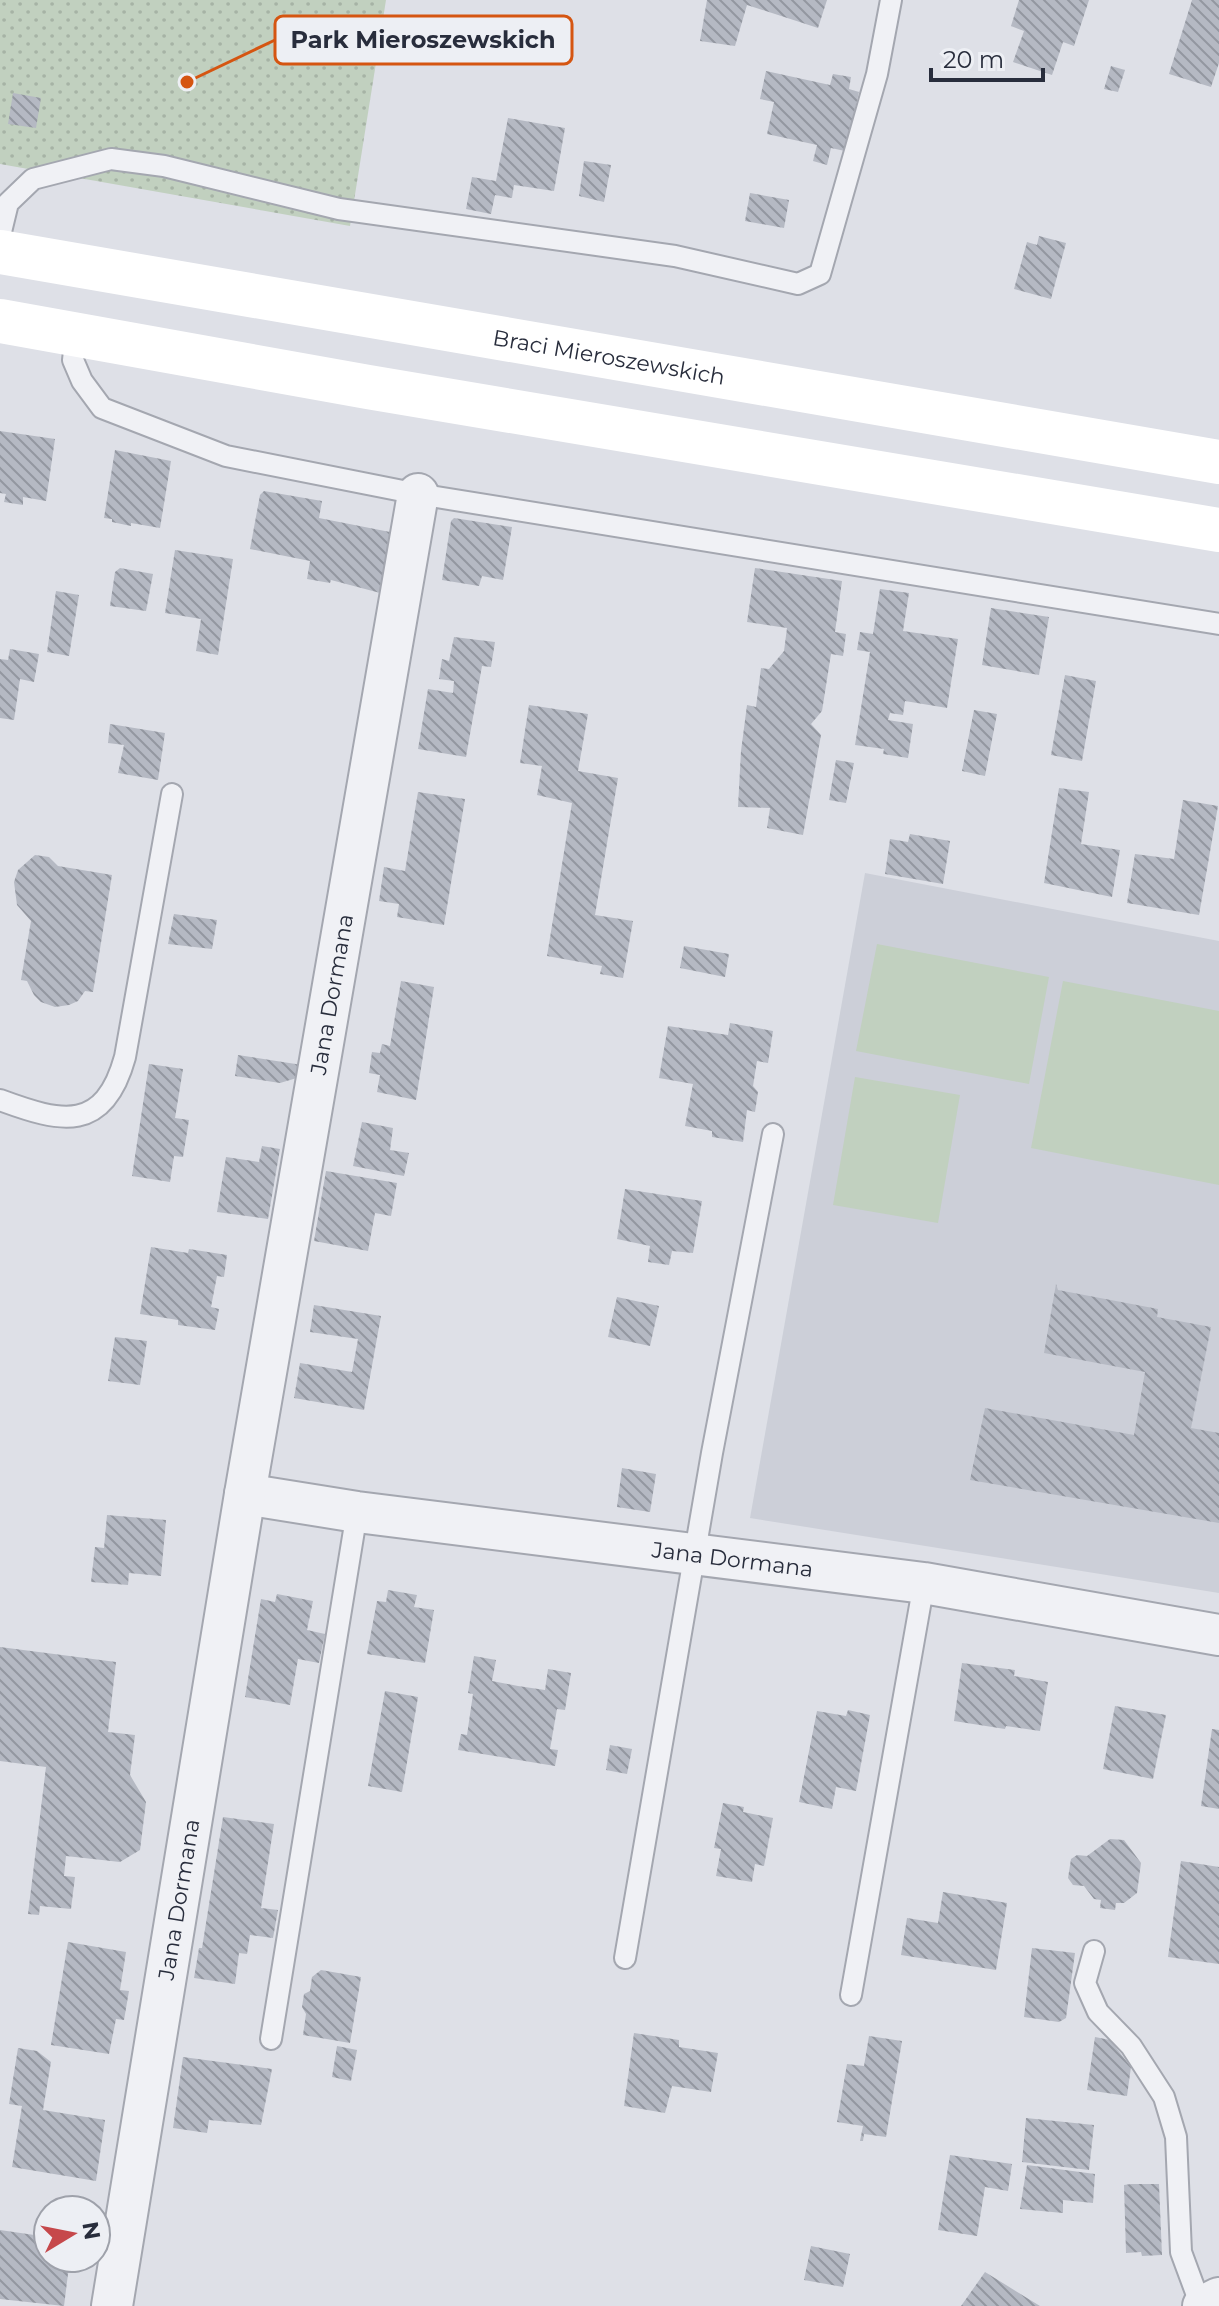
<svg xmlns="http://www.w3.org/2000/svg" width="1219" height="2306" viewBox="0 0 1219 2306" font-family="Montserrat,sans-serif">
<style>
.built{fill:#cccfd8}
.grass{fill:url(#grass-dots)}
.pitch{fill:#c1d0bf}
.building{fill:url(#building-back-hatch)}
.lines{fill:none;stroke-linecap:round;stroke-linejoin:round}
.service-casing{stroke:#a4a7b0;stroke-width:24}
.minor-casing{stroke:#a4a7b0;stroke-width:44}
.service{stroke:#f0f1f5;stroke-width:20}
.minor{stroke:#f0f1f5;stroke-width:40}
.secondary{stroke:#fff;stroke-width:44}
.labels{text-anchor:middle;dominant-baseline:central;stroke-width:6;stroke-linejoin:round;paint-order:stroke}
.street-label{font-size:22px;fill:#282d3c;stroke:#edeff4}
.leader{fill:none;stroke:#d55511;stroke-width:3}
.callout-dot{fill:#d55511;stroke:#edeff4;stroke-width:3}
.callout{fill:#edeff4;stroke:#d55511;stroke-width:3}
.callout-label{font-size:24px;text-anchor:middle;font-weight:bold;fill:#282d3c}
</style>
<defs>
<pattern id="grass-dots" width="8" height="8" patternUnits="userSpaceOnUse" patternTransform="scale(2)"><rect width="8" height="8" fill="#c1d0bf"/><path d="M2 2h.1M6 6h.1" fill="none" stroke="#a6b3a5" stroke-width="1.8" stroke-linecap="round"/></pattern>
<pattern id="building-back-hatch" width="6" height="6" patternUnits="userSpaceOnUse" patternTransform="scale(2)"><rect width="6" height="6" fill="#b5b9c3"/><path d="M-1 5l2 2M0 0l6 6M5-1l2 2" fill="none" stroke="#9397a0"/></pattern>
</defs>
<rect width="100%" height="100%" fill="#dee0e7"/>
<!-- built -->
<path class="built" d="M865 873 1219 941V1593L750 1518Z"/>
<!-- grass -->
<path class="grass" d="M0 0H386L350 226 0 164Z"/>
<!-- pitch -->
<path class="pitch" d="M877 944 1049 977 1029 1084 856 1051Z
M1063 981 1219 1011V1185L1031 1148Z
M855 1077 960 1095 938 1223 833 1205Z"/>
<!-- building -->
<path class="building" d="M707 0H827L818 28 747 5 735 46 700 41Z
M1019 0H1089L1074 46 1063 42 1052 75 1013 62 1024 31 1011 26Z
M1192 0H1219V63L1211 87 1169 74Z
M1111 66 1125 70 1118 92 1104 89Z
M766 71 830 85 833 74 851 77 849 89 859 92 845 151 831 148 827 165 813 161 817 145 767 134 774 102 760 99Z
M13 93 41 98 36 128 8 124Z
M508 118 565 128 554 191 514 185 512 198 495 195 491 214 466 209 472 177 496 181Z
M584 161 611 165 604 202 579 196Z
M750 193 789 200 784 228 745 221Z
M1039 236 1066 243 1051 299 1014 289 1027 242 1037 245Z
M0 431 55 439 46 501 23 497V505L4 502 6 494 0 493Z
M115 450 171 461 160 528 131 523V526L112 522V519L104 518Z
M264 491 322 501 319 518 395 533 384 594 331 580 330 583 307 579 310 561 250 549 260 495Z
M454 518 512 527 503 580 482 576 479 586 442 580 451 521Z
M175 550 233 559 218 655 196 651 201 619 165 613Z
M120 568 153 574 146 611 110 606 115 572Z
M755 568 842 581 835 632 846 634 843 656 831 654 822 711 811 724 821 735 803 835 767 828 770 808 738 807 741 751 747 705 756 707 761 668 769 669 784 651 787 628 747 622Z
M880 589 909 593 903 631 958 639 947 708 905 701 903 715 890 713 888 720 913 724 908 758 883 754 884 749 855 745 870 652 857 650 860 632 873 634Z
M56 591 79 595 69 656 47 652Z
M991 608 1049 617 1039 675 982 665Z
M454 637 495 642 491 667 482 666 466 757 418 749 428 689 453 693 454 681 439 679 442 659 449 661Z
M10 649 39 654 34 682 20 679 14 720 0 718V659L8 660Z
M1065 675 1096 681 1082 761 1051 755Z
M529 705 588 714 578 771 618 778 595 915 633 921 623 978 600 974 602 966 547 956 572 803 537 795 542 766 520 763Z
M974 710 997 714 985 776 962 771Z
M110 724 165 733 158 780 118 773 124 745 108 743Z
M836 760 854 763 846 803 829 800Z
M1059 788 1089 792 1081 844 1120 850 1112 897 1044 883Z
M418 792 465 799 444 925 397 917 399 904 379 901 384 867 405 871Z
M1183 800 1218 806 1199 915 1127 903 1135 854 1174 859Z
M910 834 950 841 943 884 885 874 890 839 908 842Z
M35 855 49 857 58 866 112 875 93 992 85 991 78 1001 69 1005 55 1007 41 1002 34 995 27 981 21 980 31 921 17 905 14 882 18 870Z
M174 914 217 920 212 949 168 944Z
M684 946 729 954 725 977 680 968Z
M401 981 434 987 416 1100 377 1092 380 1075 369 1073 372 1052 380 1053 382 1044 390 1046Z
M730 1023 773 1031 768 1063 757 1061 753 1086 758 1092 755 1112 747 1110 743 1142 712 1137V1131L685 1126 693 1084 659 1078 668 1026 728 1035Z
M238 1055 302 1065 300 1077 280 1083 235 1076Z
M149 1064 183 1069 175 1118 189 1120 183 1157 174 1156 170 1182 132 1176Z
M362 1122 393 1128 390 1150 409 1153 404 1176 353 1166Z
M262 1146 280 1149 268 1219 217 1212 226 1157 259 1162Z
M326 1171 397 1183 391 1216 375 1213 368 1251 314 1241Z
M625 1189 702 1201 693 1253 672 1251 669 1265 648 1262 650 1246 617 1239Z
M151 1247 188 1253 189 1249 227 1255 224 1277 217 1276 211 1307 219 1309 215 1330 178 1325V1320L140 1314Z
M1056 1284 1058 1290 1158 1309 1157 1317 1211 1327 1191 1428 1219 1433V1523L970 1480 985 1408 1134 1435 1145 1372 1044 1353Z
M617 1297 659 1306 650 1346 608 1337Z
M314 1305 381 1316 364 1410 294 1398 300 1363 352 1372 358 1339 310 1332Z
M115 1337 147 1341 140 1385 108 1381Z
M622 1468 656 1474 650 1512 617 1507Z
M107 1515 166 1520 161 1576 129 1573 128 1585 91 1582 95 1547 104 1548Z
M388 1590 417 1595 414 1607 434 1610 425 1663 367 1654 377 1601 386 1602Z
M277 1594 313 1601 307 1630 325 1634 319 1663 298 1659 290 1705 245 1697 261 1599 275 1602Z
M0 1647 116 1662 108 1732 135 1735 130 1775 146 1802 140 1850 120 1862 66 1856 64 1876 75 1877 71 1909 40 1906 39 1915 28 1914 46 1767 0 1761Z
M474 1656 496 1660 492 1681 518 1686 545 1690 548 1669 571 1673 565 1710 557 1709 550 1749 558 1750 555 1766 458 1750 461 1734 467 1735 473 1694 468 1693Z
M962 1663 1015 1670 1014 1676 1048 1682 1040 1731 1006 1726 1005 1729 954 1721Z
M385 1691 418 1697 402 1792 368 1786Z
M1115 1706 1166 1715 1153 1779 1103 1769Z
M848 1710 870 1715 856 1791 836 1787 832 1809 799 1802 817 1711 846 1716Z
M1212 1729 1219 1730V1809L1201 1806Z
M610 1745 632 1749 627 1774 606 1770Z
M723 1803 744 1807 743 1812 773 1818 764 1866 755 1864 752 1882 716 1876 721 1849 714 1848Z
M223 1817 274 1824 261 1908 278 1910 273 1938 250 1935 247 1954 239 1953 235 1984 194 1978 199 1948H202Z
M1110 1839 1124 1840 1141 1863 1137 1893 1124 1903H1116L1115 1910 1100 1908 1101 1900 1094 1899 1084 1886 1073 1885 1068 1878 1071 1859 1077 1855 1087 1856Z
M1181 1861 1219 1867V1964L1168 1957Z
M943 1892 1007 1903 996 1970 901 1955 907 1918 938 1923Z
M68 1942 126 1952 120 1990 129 1991 124 2020 116 2019 109 2054 51 2045Z
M1032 1948 1075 1953 1066 2018 1059 2022 1024 2017Z
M321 1970 361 1977 350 2043 303 2035 306 2014 302 2007 304 1994 310 1991 312 1977Z
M634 2033 679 2040V2047L718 2053 711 2092 672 2086 665 2113 624 2106Z
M869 2036 902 2041 886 2137 864 2134 863 2141H860L863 2126 837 2122 847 2064 864 2066Z
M1095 2037 1110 2040 1131 2067 1127 2096 1087 2090Z
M337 2046 357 2050 351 2081 332 2077Z
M18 2048 37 2051 51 2062 43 2110 105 2120 96 2181 12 2167 22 2106 9 2104Z
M183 2057 272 2069 261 2125 209 2120 207 2133 173 2128Z
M1026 2118 1094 2125 1089 2170 1022 2162Z
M950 2155 1012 2164 1008 2191 985 2187 977 2236 938 2230Z
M1027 2165 1095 2174 1093 2203 1063 2200V2213L1020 2209Z
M1131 2184H1159L1162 2255 1142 2256 1141 2252 1126 2253 1124 2185Z
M0 2230 48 2237V2258H70L64 2306 0 2299Z
M811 2246 850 2254 843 2287 804 2280Z
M985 2272 1040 2306H961Z"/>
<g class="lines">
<!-- service casing -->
<g class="service-casing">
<path id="service" d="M0 236 8 203 33 179 111 159 164 166 339 209 675 256 798 284 820 274 877 74 891 0
M76 333 73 360 82 381 102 408 226 456 418 494 1219 624
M0 1100C62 1123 104 1133 125 1057L172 794
M1094 1951 1085 1983 1098 2012 1131 2046 1164 2097 1176 2137 1181 2252 1201 2306
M625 1958 712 1453 773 1134
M851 1995 924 1583
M271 2039 357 1512"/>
</g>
<!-- minor casing -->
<g class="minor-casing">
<g id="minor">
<path id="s1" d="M245 1494 357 1512 924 1583 1219 1635"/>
<path id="s2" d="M112 2306 245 1494 418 494"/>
<path d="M1203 2306 1219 2298"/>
</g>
</g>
<!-- service -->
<use href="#service" class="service"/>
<!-- minor -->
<use href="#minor" class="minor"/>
<!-- secondary -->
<g class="secondary">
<path id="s3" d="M0 252 1219 462"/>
<path d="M0 321 368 387 1219 530"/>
</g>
</g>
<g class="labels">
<!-- street labels -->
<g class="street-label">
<text stroke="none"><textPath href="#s3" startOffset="618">Braci Mieroszewskich</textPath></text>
<text stroke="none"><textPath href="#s2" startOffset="1330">Jana Dormana</textPath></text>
<text stroke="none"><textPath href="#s1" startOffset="492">Jana Dormana</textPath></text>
<text stroke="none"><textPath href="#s2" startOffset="412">Jana Dormana</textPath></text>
</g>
</g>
<!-- callouts -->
<path class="leader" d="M187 82L275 40"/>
<circle class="callout-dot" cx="187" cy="82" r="8"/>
<rect class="callout" x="275" y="16" width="297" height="48" rx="8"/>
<g class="callout-label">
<text x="423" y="48">Park Mieroszewskich</text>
</g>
<!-- north arrow -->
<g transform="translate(72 2234) rotate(80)"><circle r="38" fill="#edeff4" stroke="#9ea1aa" stroke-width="2"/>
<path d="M0-6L14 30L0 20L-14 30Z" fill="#c6484b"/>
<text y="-12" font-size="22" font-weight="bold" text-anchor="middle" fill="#282d3c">N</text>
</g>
<!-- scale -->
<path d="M931 68v12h112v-12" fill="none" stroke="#282d3c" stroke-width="4"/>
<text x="943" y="68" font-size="24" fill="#282d3c" stroke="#edeff4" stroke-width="6" paint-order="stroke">20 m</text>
</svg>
